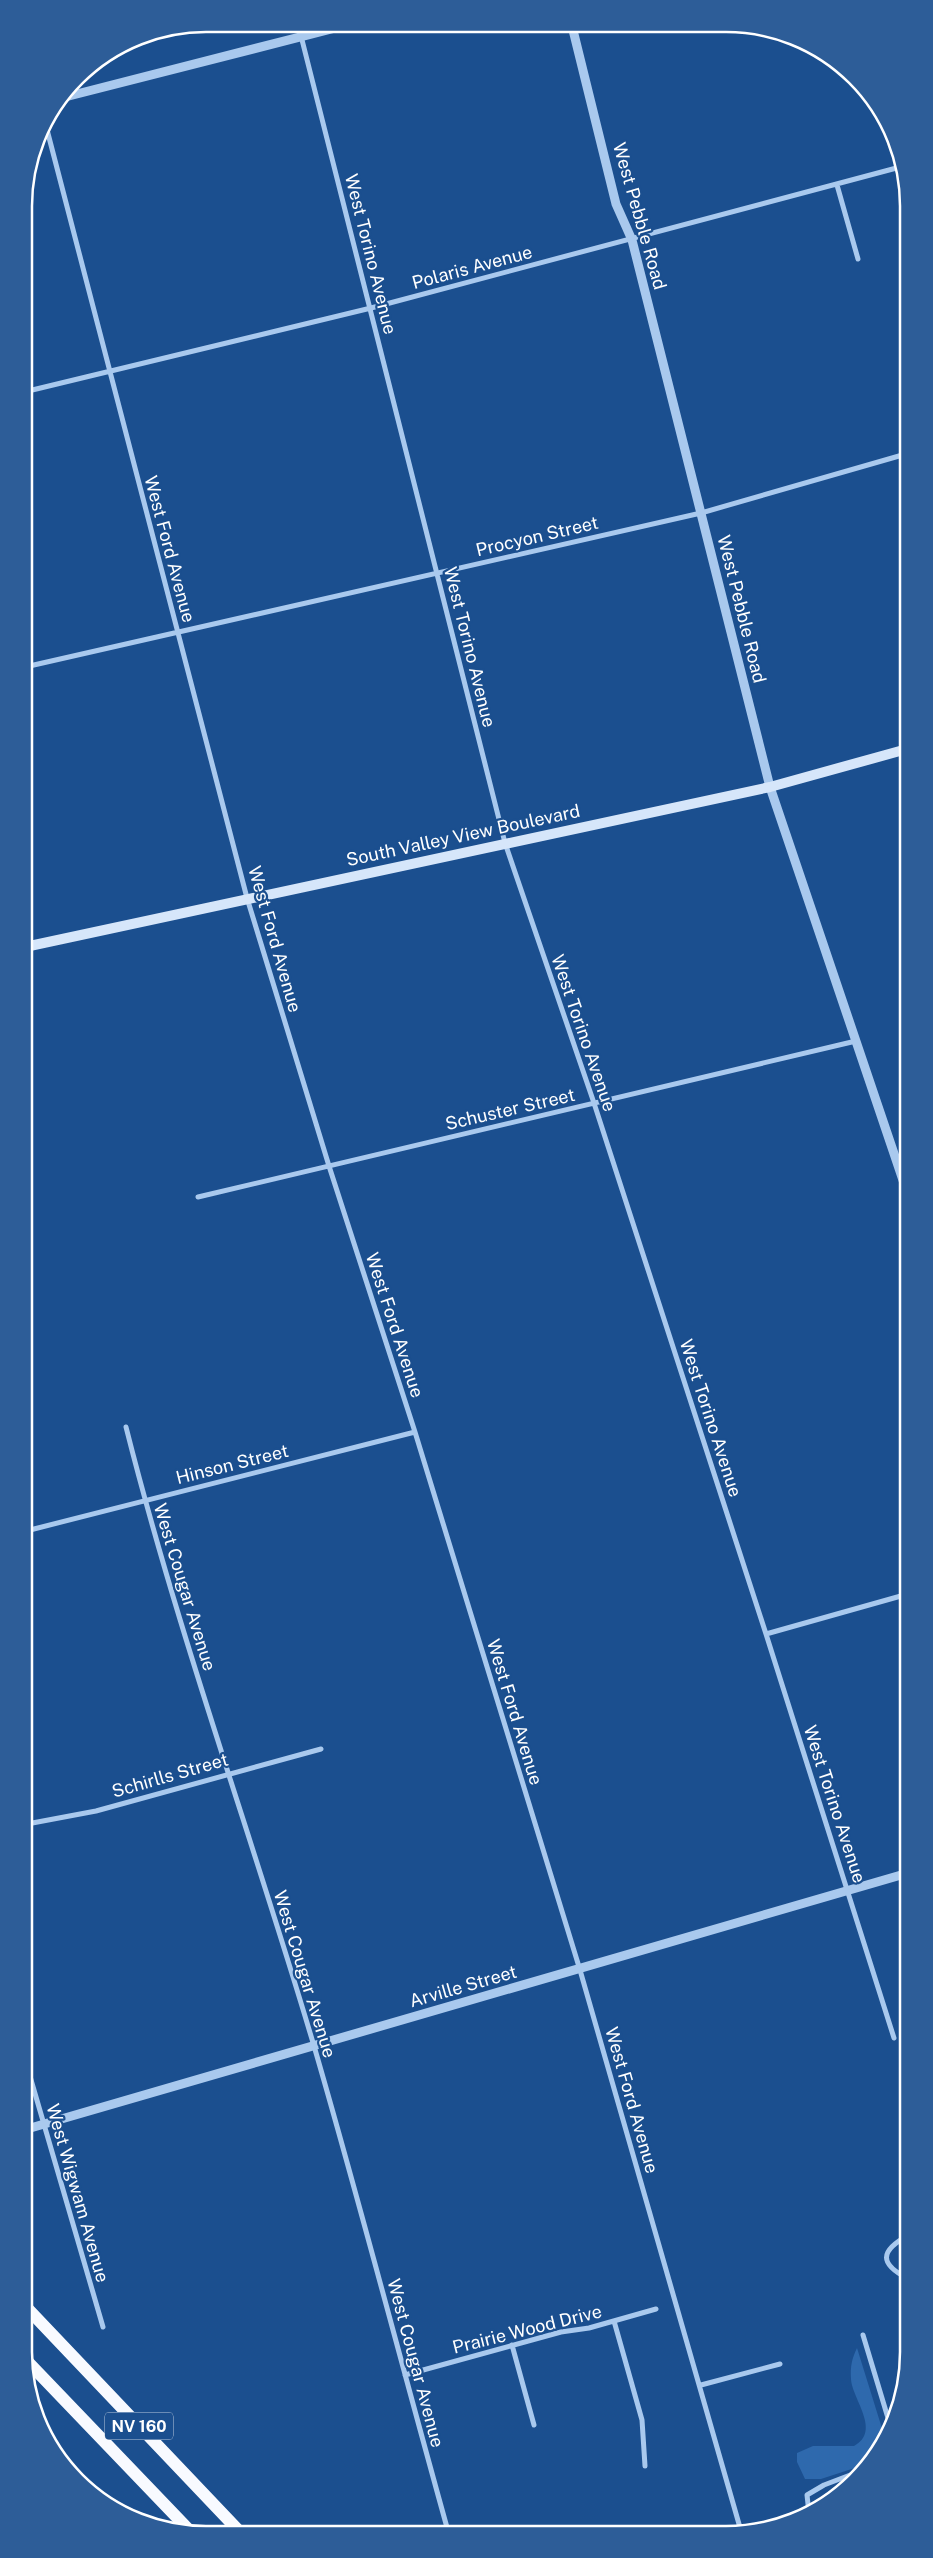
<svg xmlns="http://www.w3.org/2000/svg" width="933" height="2558" viewBox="0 0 933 2558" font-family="'Public Sans',sans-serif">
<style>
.grass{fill:#2e69ad}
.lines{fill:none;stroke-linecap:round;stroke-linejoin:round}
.minor{stroke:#a9c9ee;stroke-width:5}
.tertiary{stroke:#a9c9ee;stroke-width:9}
.secondary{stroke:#d6e6fa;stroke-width:10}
.trunk{stroke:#f8faff;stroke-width:12}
.labels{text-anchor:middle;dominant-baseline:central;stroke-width:4.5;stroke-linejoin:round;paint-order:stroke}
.shield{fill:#1b4f8f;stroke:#bbcadd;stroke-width:1}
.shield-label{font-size:16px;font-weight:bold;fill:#fff}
.street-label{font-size:18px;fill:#fff;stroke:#1b4f8f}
.rim{fill:none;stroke:#fff;stroke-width:2.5}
</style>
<rect width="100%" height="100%" fill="#1b4f8f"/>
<!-- grass -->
<path class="grass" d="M857 2348 885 2438 870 2463 821 2479H805L797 2462V2453L813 2446H854C882 2431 852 2399 851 2379 850 2367 852 2358 857 2348Z"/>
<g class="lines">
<!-- minor -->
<path class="minor" d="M298 24 505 843 594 1103 766 1634 894 2038
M45 122 247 898 329 1166 415 1432 580 1970 741 2531
M837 185 858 259
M24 392 371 308 904 166
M25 667 701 513 906 454
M198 1197 856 1041
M126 1427C179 1637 253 1840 314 2046 361 2207 403 2370 448 2531
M26 1531 415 1432
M766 1634 908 1594
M27 1824 96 1811 321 1749
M27 2066 103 2327
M909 2235C879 2251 879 2264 909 2279
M614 2321 642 2420 645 2466
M863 2335 891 2428
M512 2345 534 2425
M405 2375 561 2332 589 2328 656 2309
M701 2385 780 2364
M809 2513 807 2495 824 2485 866 2469"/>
<!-- tertiary -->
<path class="tertiary" d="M572 26 616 204 632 240 770 787 907 1192
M65 97 347 25
M27 2129 908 1873"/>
<!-- secondary -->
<path class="secondary" d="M25 947 770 787 907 749"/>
<!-- trunk -->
<path class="trunk" d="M27 2308 239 2531
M27 2361 190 2531"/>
</g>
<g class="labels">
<!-- shield labels -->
<rect class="shield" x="105" y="2412.5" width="68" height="27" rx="4"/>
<g class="shield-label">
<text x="139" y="2426">NV 160</text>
</g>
<!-- street labels -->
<g class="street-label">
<text transform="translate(640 216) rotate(74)">West Pebble Road</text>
<text transform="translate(371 254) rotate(76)">West Torino Avenue</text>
<text transform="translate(472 267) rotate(-15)">Polaris Avenue</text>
<text transform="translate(537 536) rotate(-13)">Procyon Street</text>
<text transform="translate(170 549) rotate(75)">West Ford Avenue</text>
<text transform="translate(742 609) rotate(76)">West Pebble Road</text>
<text transform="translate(470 647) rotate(76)">West Torino Avenue</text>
<text transform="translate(463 835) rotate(-12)">South Valley View Boulevard</text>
<text transform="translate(275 939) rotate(74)">West Ford Avenue</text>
<text transform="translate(584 1033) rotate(71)">West Torino Avenue</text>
<text transform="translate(510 1109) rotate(-13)">Schuster Street</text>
<text transform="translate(395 1325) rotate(72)">West Ford Avenue</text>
<text transform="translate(711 1418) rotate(72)">West Torino Avenue</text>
<text transform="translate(232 1464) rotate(-14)">Hinson Street</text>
<text transform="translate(185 1587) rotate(73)">West Cougar Avenue</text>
<text transform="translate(515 1712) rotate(73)">West Ford Avenue</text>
<text transform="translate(170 1775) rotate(-16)">Schirlls Street</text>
<text transform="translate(835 1804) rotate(72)">West Torino Avenue</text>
<text transform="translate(305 1974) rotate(73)">West Cougar Avenue</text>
<text transform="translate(463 1986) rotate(-16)">Arville Street</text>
<text transform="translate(632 2100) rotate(74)">West Ford Avenue</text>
<text transform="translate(78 2193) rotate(74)">West Wigwam Avenue</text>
<text transform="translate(527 2329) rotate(-14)">Prairie Wood Drive</text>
<text transform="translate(416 2363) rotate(75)">West Cougar Avenue</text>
</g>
</g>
<!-- crop -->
<path d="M0 0H933V2558H0ZM206 32H726A174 174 0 0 1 900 206V2352A174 174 0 0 1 726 2526H206A174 174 0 0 1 32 2352V206A174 174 0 0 1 206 32Z" fill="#2d5d98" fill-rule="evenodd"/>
<path class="rim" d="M206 32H726A174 174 0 0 1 900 206V2352A174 174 0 0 1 726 2526H206A174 174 0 0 1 32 2352V206A174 174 0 0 1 206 32Z"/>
</svg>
